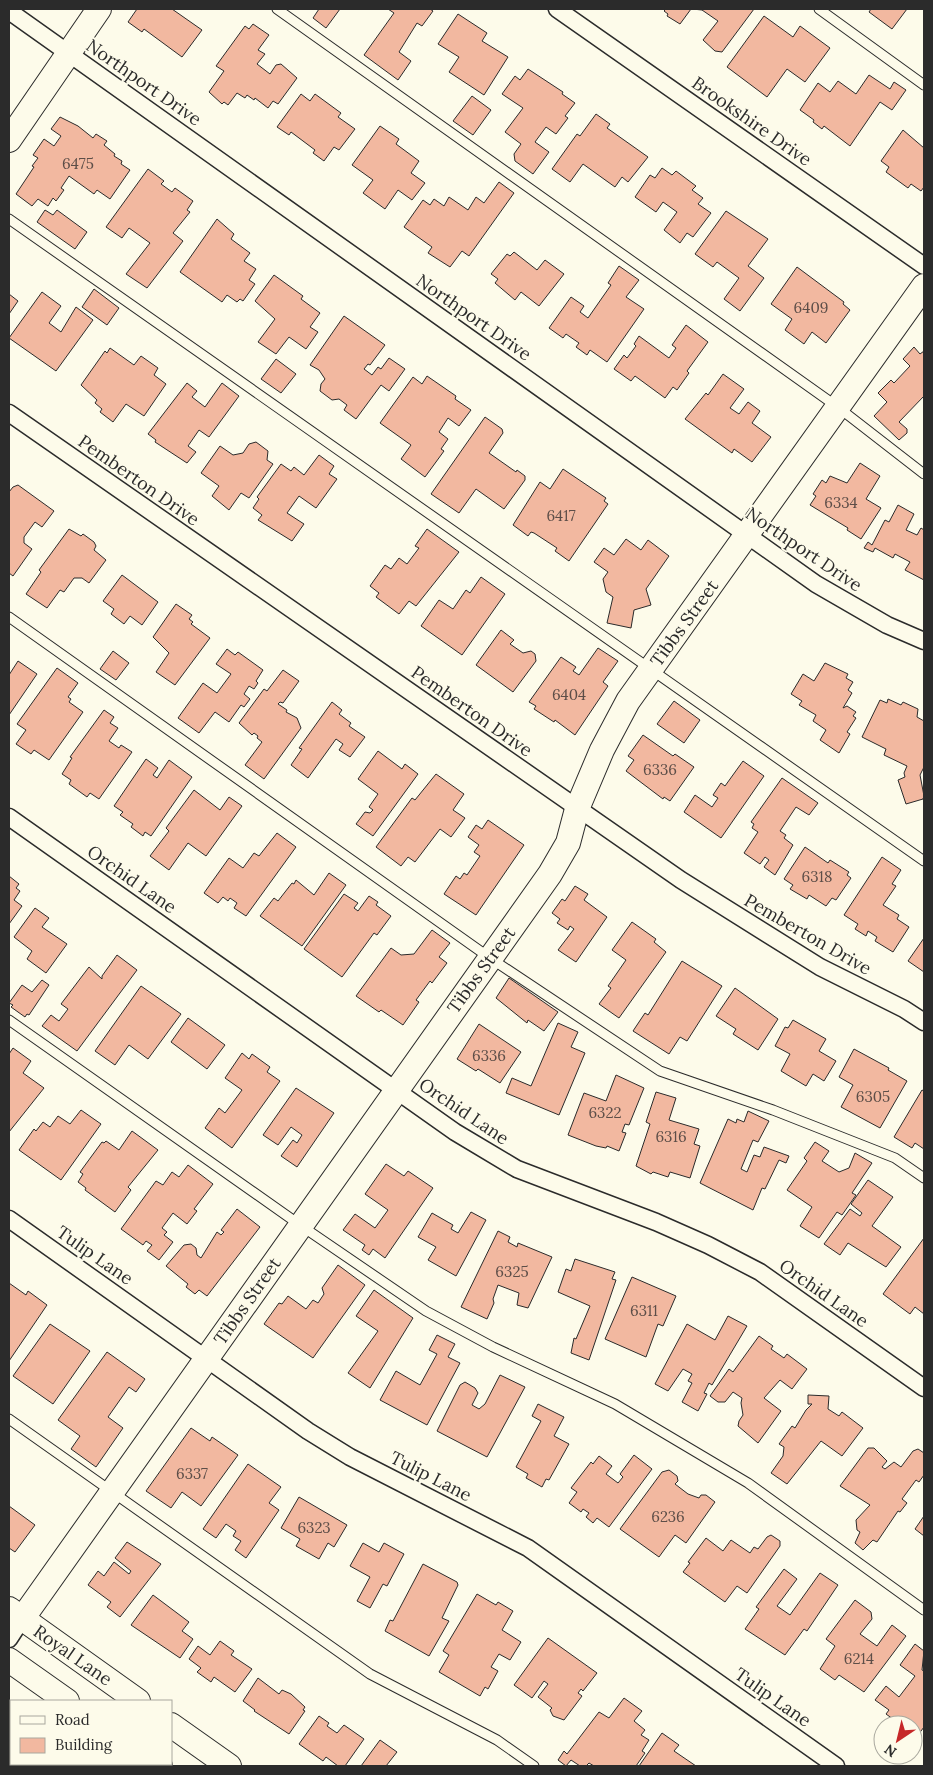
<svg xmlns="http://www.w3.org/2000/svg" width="933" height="1775" viewBox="0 0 933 1775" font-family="Lora,serif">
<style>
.building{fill:#f2b8a0;stroke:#2b2b2b}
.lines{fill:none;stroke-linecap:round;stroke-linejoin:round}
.lane-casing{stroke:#2b2b2b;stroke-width:11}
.street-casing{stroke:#2b2b2b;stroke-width:19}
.secondary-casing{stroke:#2b2b2b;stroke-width:26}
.lane{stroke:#fdfbea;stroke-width:9}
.street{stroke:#fdfbea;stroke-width:16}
.secondary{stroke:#fdfbea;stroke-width:24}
.labels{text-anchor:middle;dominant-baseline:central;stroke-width:4;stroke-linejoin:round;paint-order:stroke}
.number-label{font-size:15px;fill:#5d4e48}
.street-label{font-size:18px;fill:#2b2b2b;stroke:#fdfbea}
</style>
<rect width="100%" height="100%" fill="#fdfbea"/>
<!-- building -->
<path class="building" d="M137 9H172L202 30 182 57 144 29 142 32 128 22Z
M319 9H340L326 28 313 18Z
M388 9H430L433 11 422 26 417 23 399 52 411 61 398 80 364 55 394 13Z
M666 9H691L680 24 667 16 668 14 664 11Z
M692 9H754L722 52 715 51 703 40 718 21 702 10Z
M871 9H907L892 29 869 12Z
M458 14 487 33 482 41 508 57 484 95 449 72 459 57 438 44Z
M764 16 793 37 800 26 830 48 805 82 787 69 767 97 727 67Z
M253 24 269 35 258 50 265 54 257 64 270 74 276 65 281 64 297 78 278 104 273 101 268 108 255 98 254 100 247 95 245 98 237 93 228 105 224 102 222 104 209 92 224 71 216 66 245 26 249 29Z
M528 69 563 92 562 94 575 103 565 116 568 118 556 134 546 127 535 142 549 152 533 174 515 161 514 154 521 144 505 132 523 108 502 94 515 76 520 80Z
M869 75 890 89 894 82 906 90 892 110 880 102 850 146 824 126 822 129 813 122 814 120 800 110 818 83 830 92 838 81 856 94Z
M301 94 310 101 315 94 341 113 338 117 355 129 339 150 334 147 324 161 313 153 315 150 291 132 289 135 277 127Z
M472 96 491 110 473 135 453 121Z
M596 114 610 124 607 128 648 157 628 182 622 177 615 187 583 164 570 182 552 169 577 134 580 136Z
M60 117 78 126 93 138 96 134 107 141 104 145 115 154 114 156 122 161 121 164 130 170 110 199 97 190 94 194 69 176 61 188 64 190 56 201 53 198 48 206 38 199 32 206 16 194 34 167 32 166 38 158 33 155 44 139 54 146 61 136 51 129Z
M380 126 399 139 396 144 419 161 411 173 425 183 412 200 398 190 385 209 363 193 373 180 352 165Z
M903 130 924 148V187L921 191 911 184 908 188 886 172 889 167 881 161Z
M662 168 672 175 676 171 696 186 692 190 703 198 698 204 711 213 693 237 687 233 680 243 664 230 677 212 663 202 656 212 635 197 650 175 655 178Z
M148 169 164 181 161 184 172 192 175 188 193 201 187 210 190 212 173 233 183 241 147 288 126 274 150 243 129 228 122 238 106 227Z
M499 182 514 193 469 256 462 251 450 267 428 253 432 247 404 227 423 200 430 205 434 199 444 206 449 197 468 210 476 197 484 203Z
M45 210 53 215 57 210 87 232 75 249 37 222Z
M726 211 768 239 748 266 764 278 740 311 724 299 739 278 717 262 713 267 695 254Z
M217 219 234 234 231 239 250 253 244 261 256 269 249 280 255 284 243 301 240 299 237 302 227 295 222 302 180 272Z
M514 252 537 270 545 260 564 274 539 306 521 292 515 300 495 283 498 279 491 274 507 254 510 256Z
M619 266 639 280 626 297 644 309 607 362 590 350 587 355 576 347 579 343 566 334 563 338 549 328 571 297 584 306 580 312 588 318 611 285 608 283Z
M797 267 844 302 843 304 850 310 826 343 812 332 804 344 785 330 792 319 771 304Z
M274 275 303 296 301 299 320 313 310 327 318 332 306 349 289 337 276 354 258 342 275 319 255 301Z
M94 289 119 308 107 325 82 307Z
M42 292 61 306 49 323 61 332 76 307 93 320 56 371 9 338Z
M9 294 18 301 9 314Z
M344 316 385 345 370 365 368 364 364 369 372 375 378 367 381 369 389 358 405 369 389 391 381 385 356 419 344 410 347 405 339 399 332 400 320 391 321 384 325 379 319 370 310 365Z
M686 325 708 342 687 371 689 373 677 390 673 387 665 398 635 376 631 381 614 369 624 355 627 358 636 346 634 344 639 336 669 358 676 348 672 345Z
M914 347 920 354 924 351V396L899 422 907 429V433L899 440 874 416 887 402 878 393 891 380 894 383 910 366 903 359Z
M110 348 134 365 141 356 158 368 154 375 166 384 144 416 126 404 113 422 100 412 102 409 95 403 97 400 81 385 105 351 107 353Z
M276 359 296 374 281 393 261 379Z
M723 374 744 389 730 408 739 414 748 402 760 411 752 423 771 437 752 462 734 449 732 453 685 419 706 393 708 395Z
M427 376 456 396 455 399 471 410 459 426 448 418 439 432 448 439 441 449 444 451 425 477 401 459 411 445 380 423 413 377 422 384Z
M187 383 197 391 192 397 205 407 222 383 239 396 209 437 199 430 188 446 196 452 187 463 155 442 156 440 148 434Z
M485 417 502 429 503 433 489 453 516 472 517 470 525 476V480L504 509 476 489 459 513 431 494Z
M256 442 268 451 267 460 273 464 249 498 241 493 229 510 212 496 219 486 201 473 220 446 233 455 243 453 249 444Z
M319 455 334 466 329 474 337 479 316 508 299 496 287 513 304 524 292 541 258 520 262 515 253 508 259 499 257 497 281 464 291 471 294 467 304 475Z
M860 463 880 476 866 499 881 508 861 539 847 530 848 528 810 505 816 496 813 494 822 480 826 483 830 476 847 483Z
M563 469 606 498 604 501 608 504 569 561 555 551 557 548 534 533 531 532 528 536 513 525 540 482 550 489Z
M18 485 54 511 42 527 35 522 24 537V543L32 549 13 576 9 573V492L13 487Z
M898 505 914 514 906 530 917 535 921 528 924 530V580L905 570 910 562 895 554 893 558 875 548 873 552 864 548 868 542 872 545 885 520 889 522Z
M69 529 81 536 83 534 94 542 96 546 94 550 106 560 89 583 82 578H74L64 592 60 590 47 608 26 594 41 572 39 570Z
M427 529 459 552 416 606 409 601 399 614 376 597 379 593 370 586 385 565 391 569 399 558 407 564 419 548 415 546Z
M626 539 641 550 648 540 669 556 646 589 651 605 634 610 631 628 607 623 613 597 606 592 603 579 608 572 594 562 604 548 614 555Z
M122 575 158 602 142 625 130 616 124 624 111 614 114 609 103 601Z
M481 577 505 594 462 655 421 626 439 600 453 609 466 590 470 593Z
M176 604 192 615 189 619 193 622 191 624 210 638 175 685 156 672 169 653 153 637Z
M501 630 514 640 510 644 523 653 531 651 535 654 536 661 513 692 476 665Z
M598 648 618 661 603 682 608 686 575 735 555 720 554 722 534 709 536 706 529 702 561 657 576 667 573 671 579 675Z
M227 649 235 655 238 652 263 670 256 681 258 683 254 689 249 686 244 694 250 699 244 707 241 705 229 722 215 712 199 733 178 718 203 683 217 693 231 674 216 664Z
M113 651 129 663 116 680 100 669Z
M18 661 37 674 9 715V675Z
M825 663 848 674 846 678 853 682 848 690 852 693 843 708 847 706 856 712 853 716 856 718 847 732 850 734 839 753 820 740 826 730 813 721 816 715 799 705 802 701 791 694 803 674 814 681Z
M57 668 78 683 68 697 71 699 69 702 83 712 49 760 34 750 31 754 16 744 26 730 17 724Z
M283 670 299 681 283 703 280 702 278 704 287 710 286 712 297 718 301 728 264 779 245 765 262 742 257 738 258 736 254 733 252 735 239 723 264 689 267 691Z
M888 699 901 705 903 702 918 709 917 717 924 721V767L920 775 924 796 923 799 906 804 898 780 905 777 904 773 907 766 884 755 886 749 862 737 880 700 887 703Z
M674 701 700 720 684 743 657 724Z
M332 702 342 710 339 714 351 723 349 726 365 737 350 757 339 750 343 744 336 739 308 778 291 765 302 749 299 748Z
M104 710 114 717 110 723 118 728 109 741 119 748 121 745 132 752 99 799 90 793 87 797 69 784 71 780 62 774 72 758 70 757Z
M643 735 673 756 675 754 694 767 670 801 664 797 663 799 626 771 634 760 628 756Z
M378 751 402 769 405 764 418 774 373 836 356 824 365 812 370 813 373 810 369 807 378 794 358 779Z
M146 759 158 768 153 775 157 778 169 760 192 777 151 836 145 832 143 836 131 827 133 824 120 815 123 812 114 806Z
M743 761 764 776 721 838 684 812 695 795 712 807 718 798 713 795 721 783 725 786Z
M436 774 464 794 453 810 465 818 451 837 440 829 415 862 408 857 401 866 376 847 412 798 415 800Z
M782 778 818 803 809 815 796 807 780 831 786 835 784 838 793 845 775 875 764 867 769 860 765 857 760 864 744 853 758 832 752 828 754 824 751 822Z
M194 790 220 810 229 797 242 806 206 856 188 843 169 870 150 856 169 831 166 828Z
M488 820 524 845 476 915 444 894 456 876 460 879 464 873 467 875 480 856 474 852 479 845 468 837 476 825 482 829Z
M277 833 296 847 246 916 234 908 237 903 230 898 228 901 223 897 218 903 204 893 229 858 243 868 254 853 259 856Z
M805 847 828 863 830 860 849 872 847 875 851 878 836 900 832 898 826 906 809 895 807 899 790 889 793 885 784 879Z
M882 857 901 870 892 884 896 886 883 905 899 915 897 919 909 927 893 952 875 941 877 937 868 931 866 936 855 929 858 924 844 915Z
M329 873 346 885 302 946 260 916 274 898 278 901 292 883 294 884 296 880 314 895Z
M9 876 19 884 16 888 20 891 14 900 22 906 9 924Z
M575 886 588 894 584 900 607 917 576 962 558 950 574 929 570 926 568 930 557 923 560 919 552 913 562 899 565 901Z
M344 894 358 903 354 908 358 911 369 896 378 902 376 905 391 916 377 935 374 933 342 977 304 949Z
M35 908 49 918 42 927 67 944 46 973 27 959 32 951 14 937Z
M632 922 656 939 654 942 666 952 619 1018 599 1004 611 988 608 986 626 960 612 950Z
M432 930 450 943 439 957 447 963 432 983 430 981 416 1000 419 1002 403 1025 381 1010 379 1012 356 996 391 948 401 955 414 954Z
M924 938V972L908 961Z
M117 955 137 970 77 1051 42 1026 51 1015 59 1021 68 1009 61 1004 89 967 102 979V976Z
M682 961 722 986 687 1041 680 1037 669 1054 633 1031 645 1013 648 1015Z
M509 978 558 1012 544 1031 528 1020 527 1023 496 998Z
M42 980 49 985 29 1015 27 1014 25 1017 11 1007 13 1005 9 1003 22 985 32 992Z
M141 986 181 1014 148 1059 129 1045 115 1065 95 1051Z
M735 988 778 1019 758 1050 733 1034 736 1029 716 1016Z
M188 1018 225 1045 207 1069 171 1042Z
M793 1020 826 1039 819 1051 836 1061 824 1081 813 1074 806 1086 781 1071 790 1054 775 1046 785 1027 788 1028Z
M558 1023 578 1032 571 1047 585 1053 559 1115 506 1093 512 1078 531 1086Z
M479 1024 521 1052 500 1083 478 1069 476 1071 457 1059Z
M13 1048 31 1061 23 1073 44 1088 9 1132V1054Z
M854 1049 889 1068 888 1070 907 1081 880 1128 841 1107 853 1085 839 1077Z
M242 1053 249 1059 252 1054 270 1067 267 1072 280 1081 232 1148 205 1128 219 1108 225 1113 242 1090 225 1078Z
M616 1075 644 1088 629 1125 625 1124 622 1132 626 1133 619 1151 607 1146 606 1148 596 1146 568 1135 584 1093 606 1101Z
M296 1088 334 1113 297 1167 281 1156 293 1140 297 1143 302 1135 291 1127 278 1145 263 1135Z
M922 1090 924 1091V1149L915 1143 912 1148 894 1137Z
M656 1092 676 1098 669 1120 699 1129 694 1144 700 1146 690 1178 670 1172 668 1177 653 1172 651 1174 636 1166 650 1124 646 1122Z
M81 1110 101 1124 61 1180 19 1150 34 1129 36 1131 43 1122 50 1127 58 1116 70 1124Z
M748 1111 769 1121 758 1142 753 1140 741 1169 747 1172 754 1155 760 1157 764 1147 789 1156 786 1163 779 1160 765 1189 762 1188 753 1210 700 1183 728 1119 736 1123 737 1119 744 1122Z
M132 1131 158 1150 128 1187 131 1190 115 1212 85 1190 86 1188 78 1182 83 1174 80 1172 102 1142 104 1143 106 1141 119 1150Z
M815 1142 829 1151 822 1161 839 1172 849 1168 855 1153 872 1163 852 1193 856 1195 842 1215 837 1212 819 1238 800 1226 812 1207 787 1190 807 1161 804 1158Z
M386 1164 404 1176 408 1171 433 1188 385 1258 373 1249 369 1255 362 1250 365 1245 343 1230 355 1214 375 1228 388 1210 365 1194Z
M188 1165 213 1184 194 1209 197 1211 187 1224 173 1213 162 1228 167 1232 164 1235 173 1242 159 1260 147 1251 152 1245 146 1241 143 1245 121 1229 156 1181 163 1185 172 1172 179 1177Z
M868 1180 893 1197 872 1226 901 1247 886 1267 848 1243 840 1255 824 1244 850 1209 860 1216 862 1213 851 1204Z
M237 1209 260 1227 207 1296 199 1290 195 1294 186 1287 188 1284 166 1266 184 1245 191 1244 196 1248 197 1255 201 1258 217 1232 221 1235 224 1232 221 1230Z
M471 1212 486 1220 456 1276 428 1260 436 1247 418 1237 432 1213 453 1225 451 1229 458 1233Z
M498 1231 510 1237 508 1242 517 1247 518 1243 552 1257 528 1308 517 1305 519 1293 498 1285 493 1299 494 1303 487 1319 461 1307Z
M924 1238V1314L915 1307 910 1314 883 1294Z
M575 1259 615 1272 612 1279 616 1280 589 1360 571 1353 574 1338 576 1339 590 1306 558 1292 566 1269 571 1271Z
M338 1265 365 1285 313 1358 264 1324 279 1303 282 1304 288 1296 306 1309 313 1300 318 1303 324 1294 322 1288Z
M632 1277 676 1296 663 1326 658 1324 646 1357 605 1339Z
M9 1283 26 1295 28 1291 47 1305 9 1361Z
M374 1290 413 1318 370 1388 348 1373 378 1331 356 1316Z
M728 1316 747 1326 712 1385 709 1383 704 1393 707 1394 698 1411 682 1402 692 1383 688 1381 692 1374 683 1369 668 1391 655 1384 687 1324 715 1340Z
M50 1324 90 1351 53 1404 13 1376Z
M437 1335 455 1344 448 1357 460 1363 427 1425 380 1400 396 1371 420 1385 437 1354 429 1350Z
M759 1336 773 1346 771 1349 784 1358 787 1354 807 1369 792 1389 780 1380 764 1398 781 1411 758 1443 738 1426 739 1421 743 1415 741 1403 742 1398 733 1392 725 1402H718L710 1396 729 1369 733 1372Z
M107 1352 145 1379 136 1392 129 1387 108 1417 123 1428 96 1467 71 1449 80 1436 58 1420Z
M500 1375 525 1387 487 1457 437 1431 460 1385 465 1382 475 1388 478 1393 472 1405 479 1409 485 1404Z
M808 1395 829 1396 828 1409 839 1416 842 1412 863 1428 842 1456 821 1441 787 1484 771 1473 783 1456 784 1447 779 1444 792 1426 795 1428 806 1410 812 1404H808Z
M538 1404 564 1417 554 1436 569 1444 549 1480 546 1479 542 1487 526 1478 528 1474 516 1467 541 1421 532 1416Z
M191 1428 210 1441 212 1437 238 1455 201 1506 182 1492 171 1508 146 1491Z
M868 1448H874L887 1461 882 1467 885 1469 894 1462 901 1467 913 1451 918 1449 924 1453V1475L919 1482 916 1480 902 1499 907 1503 900 1512 898 1511 877 1542 873 1540 863 1550 855 1543 860 1532 857 1530 856 1520 870 1505 840 1486Z
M634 1455 652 1469 609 1527 597 1518 593 1523 586 1517 589 1513 583 1509 581 1512 569 1503 577 1492 571 1488 591 1462 593 1464 599 1456 612 1466 606 1474 618 1483 623 1477 620 1474Z
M248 1464 281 1487 269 1503 279 1510 246 1558 235 1550 241 1541 233 1536 236 1531 226 1524 216 1538 203 1529Z
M669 1470 677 1476 678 1481 675 1484 688 1494 699 1498 701 1495H706L715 1502 686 1543 675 1535 659 1557 620 1529 662 1472Z
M299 1497 347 1525 334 1547 328 1543 319 1559 296 1546 300 1539 281 1528Z
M9 1506 35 1525 15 1552 9 1548Z
M924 1516V1536L915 1529Z
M771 1535 780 1541V1546L747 1593 737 1586 725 1602 683 1572 690 1563 688 1562 706 1538 723 1551 731 1540 750 1553 754 1547 758 1549 767 1537Z
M127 1542 161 1564 120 1617 107 1607 111 1602 88 1585 98 1571 104 1576 114 1562 129 1574 131 1571 115 1558Z
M363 1543 379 1552 384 1543 404 1554 387 1586 383 1584 370 1608 357 1601 370 1577 350 1566Z
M423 1564 457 1582 458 1585 442 1618 449 1621 429 1656 385 1631 390 1620 393 1621Z
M784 1569 797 1579 777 1606 790 1615 820 1573 838 1585 807 1631 804 1629 785 1655 745 1629 759 1609 756 1607Z
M477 1594 496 1605 498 1602 513 1611 502 1630 521 1642 510 1660 499 1654 491 1667 498 1671 488 1689 485 1687 480 1696 439 1672 449 1655 443 1651Z
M153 1595 189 1622 182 1631 193 1639 180 1658 131 1625Z
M855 1600 871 1612 872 1619 860 1634 877 1646 892 1625 906 1636 864 1692 839 1675 835 1680 820 1669 835 1646 826 1639Z
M548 1638 597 1673 583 1691 581 1689 578 1693 582 1696 564 1720 553 1716 550 1710 552 1708 538 1697 548 1684 544 1681 532 1698 514 1685Z
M220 1641 234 1651 231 1655 252 1669 235 1692 214 1677 211 1682 197 1672 201 1668 189 1659 198 1646 210 1655Z
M915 1644 924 1651 922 1670 924 1671V1727L918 1735 913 1731V1725L896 1724 897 1722 886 1714 889 1710 875 1700 886 1686 899 1697 915 1676 900 1665Z
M258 1678 279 1694 282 1690 291 1694 305 1707 303 1710 305 1711 289 1734 254 1711 255 1710 243 1701Z
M624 1698 642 1711 634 1721 645 1730 641 1735 649 1740 642 1751 645 1753 636 1766H594L589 1763 586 1766H580L571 1760 566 1766 558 1760 564 1751 567 1754 599 1712 609 1718Z
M319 1716 329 1723 327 1726 337 1733 344 1725 364 1739 345 1766H338L326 1757 323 1761 299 1744Z
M662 1733 679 1745 674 1751 696 1766H639Z
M9 1737 11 1739V1764H20L19 1766H9Z
M380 1740 397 1752 386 1766H361Z"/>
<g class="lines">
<!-- lane casing -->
<g class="lane-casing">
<path id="lane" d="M277 9 839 408 924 474
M819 9 924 85
M9 219 924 861
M9 617 490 958 660 1071 773 1110 895 1158 924 1178
M9 1020 300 1225 426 1311 493 1347 615 1404 748 1483 924 1610
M9 1419 370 1674 497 1740 534 1766"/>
</g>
<!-- street casing -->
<g class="street-casing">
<path id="street" d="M557 9 924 266
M9 11 816 584 887 625 924 641
M9 413 681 880 820 967 904 1009 924 1022
M9 817 455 1132 517 1169 656 1222 708 1245 760 1272 924 1388
M9 1219 308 1431 350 1457 528 1548 836 1766
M9 1639 22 1619"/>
</g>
<!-- secondary casing -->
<g class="secondary-casing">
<path id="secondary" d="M9 140 99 9
M9 1609 138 1701
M22 1619 550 874 568 843 577 809 602 750 628 701 924 286
M9 1660 67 1701
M171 1725 229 1766
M156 1764 160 1766"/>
</g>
<!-- lane -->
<use href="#lane" class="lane"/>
<!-- street -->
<use href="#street" class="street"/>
<!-- secondary -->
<use href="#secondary" class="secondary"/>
</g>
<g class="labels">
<!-- number labels -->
<g class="number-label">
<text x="78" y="163">6475</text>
<text x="811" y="307">6409</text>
<text x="841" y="502">6334</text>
<text x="561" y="515">6417</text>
<text x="569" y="694">6404</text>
<text x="660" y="769">6336</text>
<text x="817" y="876">6318</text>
<text x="489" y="1055">6336</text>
<text x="873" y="1096">6305</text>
<text x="605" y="1112">6322</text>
<text x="671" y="1136">6316</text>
<text x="512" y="1271">6325</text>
<text x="644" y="1310">6311</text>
<text x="192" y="1473">6337</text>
<text x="668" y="1516">6236</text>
<text x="314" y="1527">6323</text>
<text x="859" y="1658">6214</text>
</g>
<!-- street labels -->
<g class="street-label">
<text transform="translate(144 82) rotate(35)">Northport Drive</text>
<text transform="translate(752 121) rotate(35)">Brookshire Drive</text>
<text transform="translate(474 317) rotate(35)">Northport Drive</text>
<text transform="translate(139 480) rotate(35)">Pemberton Drive</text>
<text transform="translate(804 549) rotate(34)">Northport Drive</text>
<text transform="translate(684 623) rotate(-54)">Tibbs Street</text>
<text transform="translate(472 711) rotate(35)">Pemberton Drive</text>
<text transform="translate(132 879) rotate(35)">Orchid Lane</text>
<text transform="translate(808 934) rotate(30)">Pemberton Drive</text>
<text transform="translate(481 970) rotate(-54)">Tibbs Street</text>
<text transform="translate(464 1111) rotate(34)">Orchid Lane</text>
<text transform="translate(95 1255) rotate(35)">Tulip Lane</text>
<text transform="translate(824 1293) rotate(35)">Orchid Lane</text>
<text transform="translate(247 1301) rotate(-55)">Tibbs Street</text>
<text transform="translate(431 1476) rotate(27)">Tulip Lane</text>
<text transform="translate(73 1655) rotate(35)">Royal Lane</text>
<text transform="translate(773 1697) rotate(35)">Tulip Lane</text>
</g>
</g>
<!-- border -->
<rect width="933" height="1775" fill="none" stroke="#2b2b2b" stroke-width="20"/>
<!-- legend -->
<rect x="10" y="1700" width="162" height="65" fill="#fdfbea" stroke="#a9a89e"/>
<rect x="20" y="1716" width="25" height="8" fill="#fdfbea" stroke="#a9a89e"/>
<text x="55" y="1725" font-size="15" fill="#2b2b2b">Road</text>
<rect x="20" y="1738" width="25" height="15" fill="#f2b8a0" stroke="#a9a89e"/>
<text x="55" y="1750" font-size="15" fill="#2b2b2b">Building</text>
<!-- north arrow -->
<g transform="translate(898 1740) rotate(215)"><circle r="24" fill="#fdfbea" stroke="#a9a89e"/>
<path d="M0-4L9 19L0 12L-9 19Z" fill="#c62828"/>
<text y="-8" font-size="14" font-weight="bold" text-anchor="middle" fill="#2b2b2b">N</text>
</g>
</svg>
